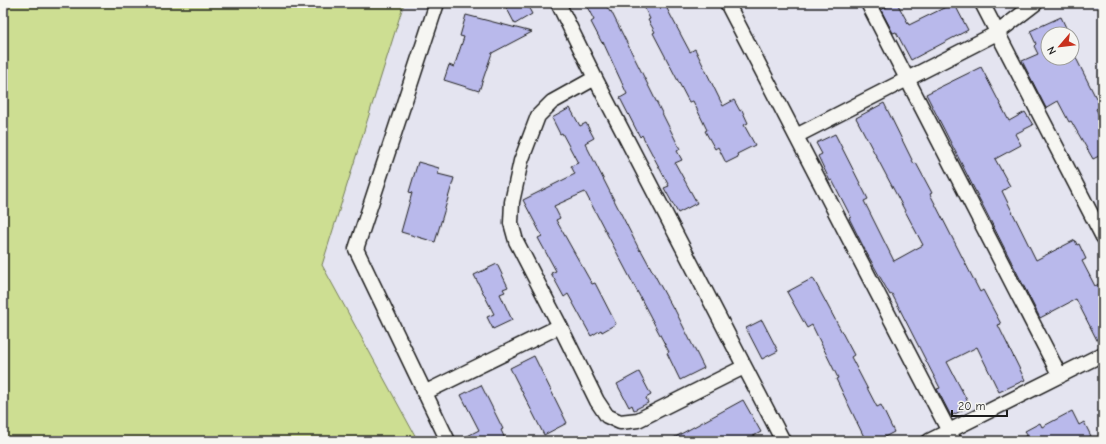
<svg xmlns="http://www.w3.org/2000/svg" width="1106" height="444" viewBox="0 0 1106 444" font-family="'Comic Neue',sans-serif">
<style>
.green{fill:#cdde92;stroke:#747d57}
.building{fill:#b9b9eb;stroke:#1c1c1c}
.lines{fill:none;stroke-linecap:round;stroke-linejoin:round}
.street-casing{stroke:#1c1c1c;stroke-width:17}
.street{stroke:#f6f6f2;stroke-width:14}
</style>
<rect width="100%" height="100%" fill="#e4e4f0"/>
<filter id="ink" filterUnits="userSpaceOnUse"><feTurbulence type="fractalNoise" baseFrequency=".025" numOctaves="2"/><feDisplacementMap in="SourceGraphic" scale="8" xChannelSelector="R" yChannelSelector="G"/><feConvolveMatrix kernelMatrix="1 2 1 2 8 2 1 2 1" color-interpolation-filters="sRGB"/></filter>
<g filter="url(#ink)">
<!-- green -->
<path class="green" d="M3 3H404L322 265 418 441H3Z"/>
<!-- building -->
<path class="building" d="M504 3H526L532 14 515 24Z
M585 3H605L610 12 611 11 680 149 677 151 682 160 675 163 697 203 678 213 664 188 669 186 642 135 640 137 620 98 627 94 603 42 602 43 591 22 594 20Z
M642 3H664L690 52 695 49 723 106 734 100 740 111 742 110 748 123 744 125 755 145 737 154 738 157 726 163 718 147 715 149 705 131 707 130 693 101 689 102 653 33 655 32 648 20 650 19Z
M893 3H897L909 25 954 3 968 30 911 60 896 32 893 33 881 10Z
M466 15 532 32 492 53 479 91 444 80 449 65 454 67 464 37 460 36Z
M1061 17 1069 34H1048V58H1072V40L1075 46 1072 47 1077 60 1100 106 1096 109 1103 122V154L1093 159 1071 121 1069 122 1058 101 1046 108 1022 61 1038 54 1034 46 1036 44 1030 31Z
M981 67 1009 121 1025 112 1033 125 1015 134 1021 145 995 159 1010 186 1002 191 1036 260 1075 240 1077 245 1079 244 1086 259 1082 261 1095 286 1103 282V346H1100L1076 299 1040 318 926 94Z
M884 103 914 164 916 163 932 193 930 194 980 292 983 290 1001 324 998 325 1025 380 999 392 977 347 947 362 970 406 951 416 937 389 940 388 920 349 892 294 890 295 865 250 849 218 851 217 832 180 830 181 818 156 822 154 816 143 835 134 868 199 864 201 894 261 923 245 856 118Z
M570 108 580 126 586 123 594 138 585 143 640 251 641 250 673 309 674 308 704 368 680 380 667 353 669 352 585 192 554 206 560 218 556 220 592 284 595 283 616 324 602 332 601 330 591 336 568 294 564 297 551 273 556 271 538 238 542 236 523 200 575 174 571 166 578 163 562 133 560 134 552 118Z
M418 162 439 168 438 174 454 178 435 242 401 232 412 193 409 192Z
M497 264 508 287 503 289 505 292 500 294 512 320 493 329 487 317 494 314 474 275Z
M813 278 854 355 851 357 877 407 881 405 894 432 877 441H866L836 379 838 378 812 325 807 328 787 292Z
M762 320 778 351 762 359 746 328Z
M534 356 567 423 544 435 510 368Z
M639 372 651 395 646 398 648 403 634 410 632 405 629 407 617 384Z
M481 385 503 429 501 430 506 441H458L479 430 461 395Z
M743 400 761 432 744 441H668Z
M1072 411 1079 425 1084 422 1091 436 1081 441H1016L1028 435 1025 431 1040 423 1042 427Z"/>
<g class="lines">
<!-- street casing -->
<g class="street-casing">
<path id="street" d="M437 3 356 249 448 441
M558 3 595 78 783 441
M727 3 954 441
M868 3 1060 376
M982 3 1103 237
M595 78 552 102 538 116 521 161 512 202 511 223 516 241 560 326 597 401 607 416 620 422 638 420 744 367
M796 136 997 33 1036 3
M424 393 560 326
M929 441 1103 354"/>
</g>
<!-- street -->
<use href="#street" class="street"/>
</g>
</g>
<!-- margin -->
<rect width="1106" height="444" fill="none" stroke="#f6f6f2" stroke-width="16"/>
<rect x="8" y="8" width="1090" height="428" fill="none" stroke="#1c1c1c" stroke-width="1.5" filter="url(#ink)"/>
<!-- north arrow -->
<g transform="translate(1060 46) rotate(242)"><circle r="19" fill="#f6f6f2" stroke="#9f9f9c"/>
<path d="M0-3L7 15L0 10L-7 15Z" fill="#c8321e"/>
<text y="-6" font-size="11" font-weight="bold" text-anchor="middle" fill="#1c1c1c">N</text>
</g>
<!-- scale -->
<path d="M952 410v6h55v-6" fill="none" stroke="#1c1c1c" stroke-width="2"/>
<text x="958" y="410" font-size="12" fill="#1c1c1c" stroke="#f6f6f2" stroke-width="3" paint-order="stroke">20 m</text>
</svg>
